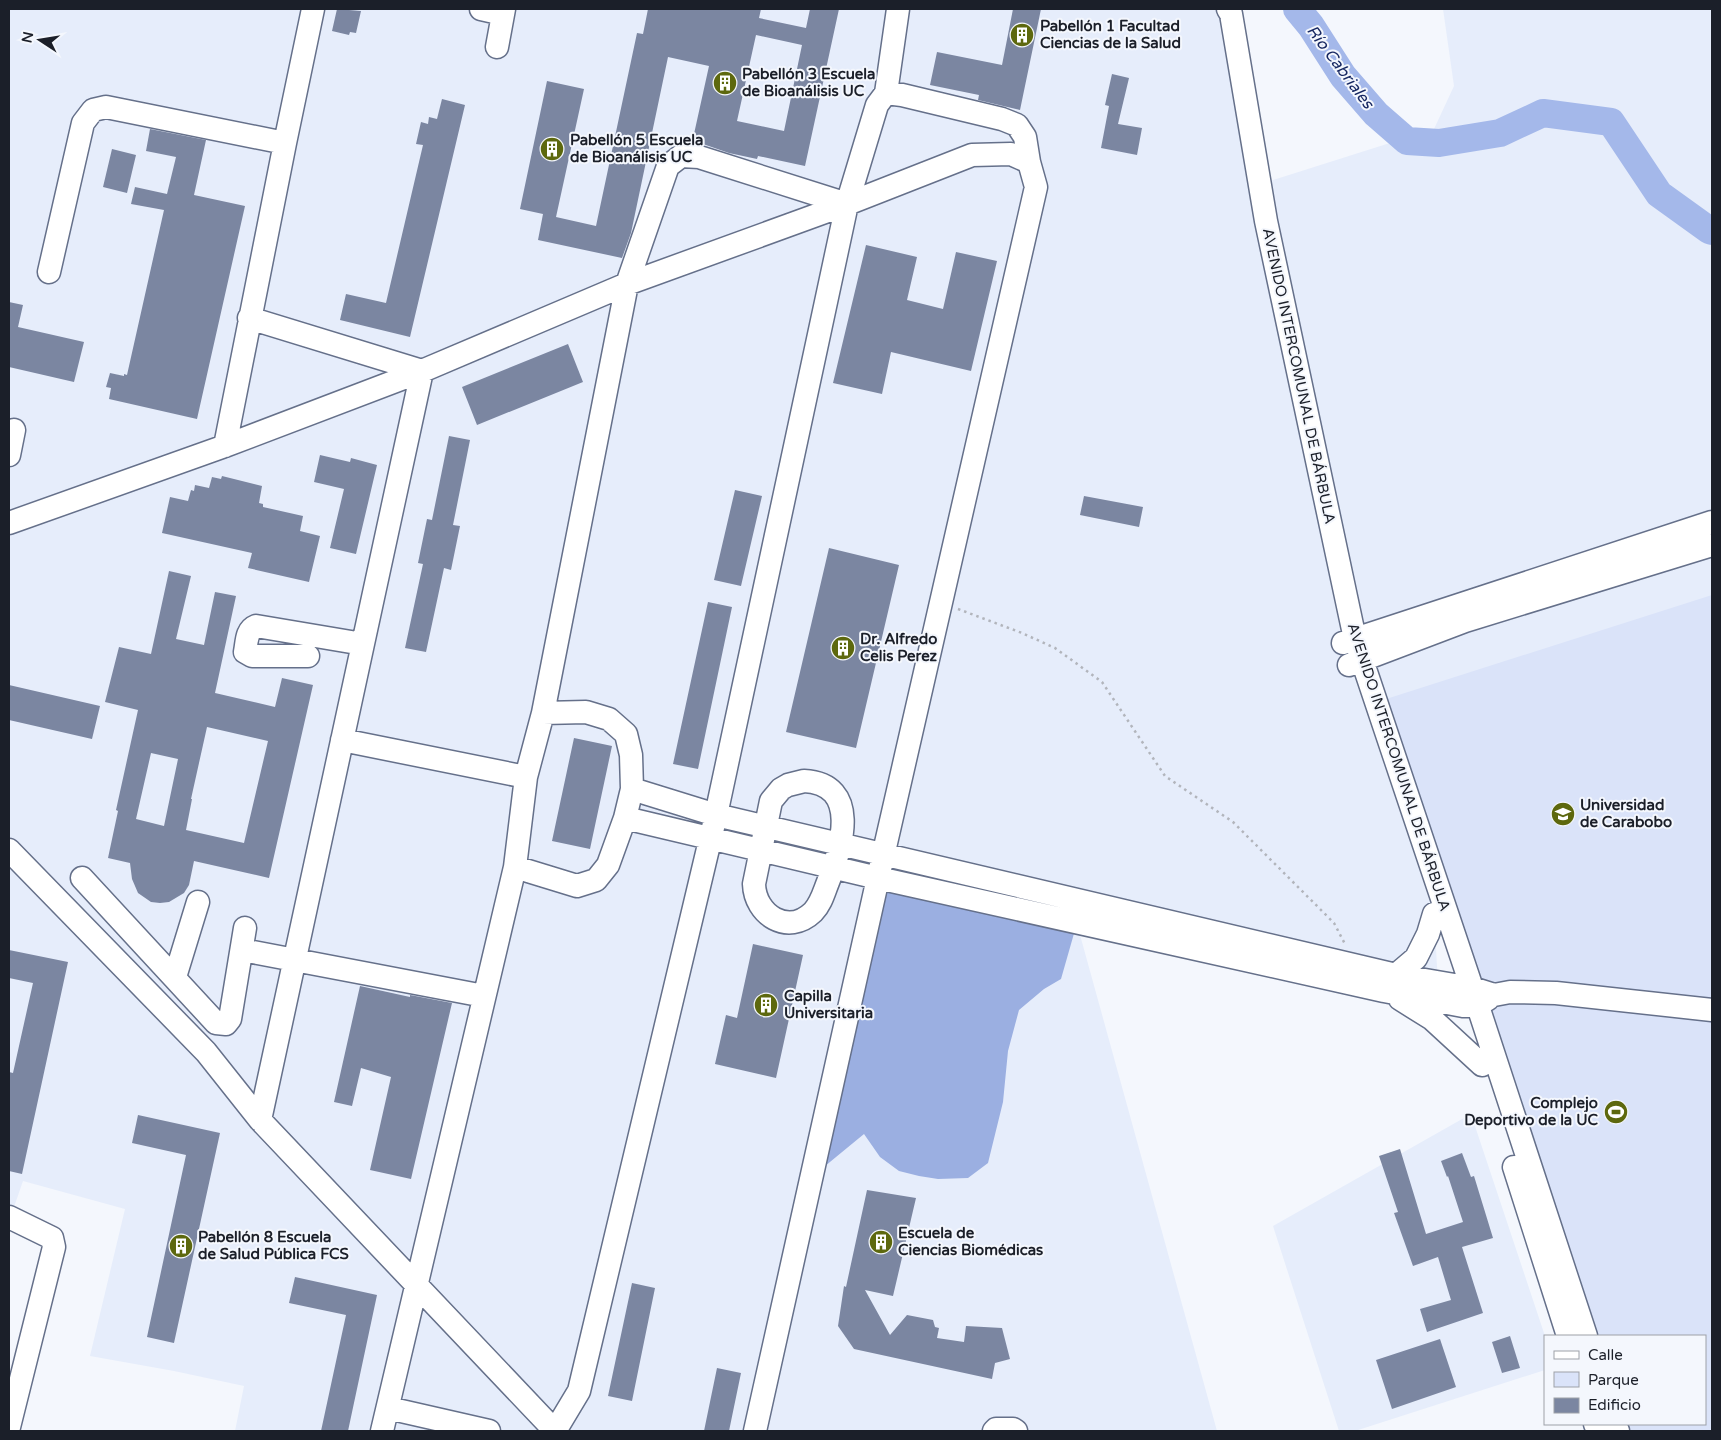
<svg xmlns="http://www.w3.org/2000/svg" width="1721" height="1440" viewBox="0 0 1721 1440" font-family="'Varela Round',sans-serif">
<style>
.built{fill:#e6edfb}
.green{fill:#dae3f9}
.forest{fill:#9bafe1}
.lines{fill:none;stroke-linecap:round;stroke-linejoin:round}
.river{stroke:#a4b8ea;stroke-width:28}
.building{fill:#7b86a1;fill-rule:evenodd}
.minor-casing{stroke:#65708a;stroke-width:25}
.path{stroke:#b2b5bc;stroke-width:2.5;stroke-dasharray:2.5 4;stroke-linecap:butt}
.minor{stroke:#fff;stroke-width:22}
.labels{text-anchor:middle;dominant-baseline:central;stroke-width:4;stroke-linejoin:round;paint-order:stroke}
.poi-label{font-size:15px;font-weight:bold;fill:#1b1f29;stroke:#f4f7fd;text-anchor:start}
.street-label{font-size:15px;fill:#1b1f29;stroke:#f4f7fd}
.water-label{font-size:16px;font-style:italic;fill:#172862;stroke:#f4f7fd}
</style>
<rect width="100%" height="100%" fill="#f4f7fd"/>
<!-- built -->
<path class="built" d="M9 9H1215L1219 14 1254 214 1343 643 1434 914 1439 1001 1077 924 1217 1431H235L244 1386 174 1371 90 1356 125 1209 23 1181 14 1207 9 1205Z
M1443 9H1712V1431L1705 1424V1336L1355 639 1270 181 1434 129 1454 86Z
M1471 1114 1545 1336V1370L1355 1431H1339L1273 1226Z"/>
<!-- green -->
<path class="green" d="M1712 595V1431H1625L1622 1424H1705V1336H1594L1383 700Z"/>
<!-- forest -->
<path class="forest" d="M878 878 1077 923 1061 979 1044 989 1019 1010 1008 1051 1003 1102 988 1163 968 1178 938 1179 919 1176 899 1171 880 1157 864 1134 819 1171Z"/>
<g class="lines">
<!-- river -->
<path class="river" d="M1297 9 1311 26 1343 76 1376 114 1407 141 1439 143 1500 133 1543 113 1611 122 1659 194 1709 230 1712 231"/>
</g>
<!-- building -->
<path class="building" d="M337 9 361 11 356 33 350 32 349 35 332 31Z
M648 9H761L759 18 806 28 810 9H839L805 166 758 156 757 159 729 153 703 144 692 143 709 66 668 57 631 233 622 258 538 240 543 214 520 209 547 81 584 89 556 217 596 226 637 33 643 34ZM756 35 802 45 784 131 737 121Z
M1013 9H1041L1020 110 978 100 979 95 930 85 937 52 1002 65Z
M1112 74 1129 78 1118 124 1142 128 1137 155 1101 148 1109 106 1105 105Z
M442 99 465 105 410 337 340 320 346 294 386 303 423 145 416 144 421 122 428 124 429 117 437 119Z
M150 129 206 140 194 195 245 206 197 419 109 399 111 388 106 387 110 373 124 376V374L127 375 164 210 131 204 135 187 167 194 176 157 146 151Z
M112 149 136 155 127 193 103 187Z
M866 245 917 257 907 300 943 309 956 252 997 261 971 371 891 352 882 394 833 383Z
M9 302 23 305 18 327 84 342 74 382 9 367Z
M568 344 583 382 477 425 462 387Z
M449 436 470 440 453 525 460 526 451 570 444 568 426 652 405 648 423 564 418 563 427 519 432 520Z
M320 455 350 462 351 458 377 465 356 554 330 548 344 489 314 482Z
M222 476 262 486 259 503 263 504V507L303 516 300 531 320 536 309 582 248 568 252 553 162 533 170 497 188 501 191 490 194 491 195 485 209 488 212 477 221 479Z
M735 490 762 496 741 586 714 580Z
M1084 496 1143 507 1139 527 1080 515Z
M829 548 899 565 856 748 786 732Z
M169 571 191 576 176 639 204 645 215 592 236 596 215 693 275 707 282 678 313 685 269 878 194 861 189 885 184 893 169 902 160 903 151 902 138 893 132 879 130 863 108 858 118 811 116 810 138 710 105 702 119 647 151 654ZM207 727 268 741 244 843 186 830 192 799H191ZM151 753 178 759 164 826 136 819Z
M708 602 732 607 698 769 673 764Z
M9 685 100 706 92 739 9 720Z
M574 738 612 746 590 849 552 841Z
M753 944 803 955 776 1078 715 1064 726 1015 737 1018Z
M9 950 68 962 22 1174 9 1171V1072L13 1073 33 983 9 978Z
M360 986 410 997V995L452 1003 411 1179 370 1170 391 1077 361 1068 352 1106 334 1102Z
M138 1115 220 1133 174 1343 147 1337 186 1155 132 1143Z
M1400 1149 1426 1234 1463 1222 1448 1176 1447 1177 1441 1161 1462 1153 1471 1177 1474 1176 1493 1238 1462 1247 1483 1313 1427 1332 1420 1309 1451 1300 1438 1257 1413 1266 1394 1213 1398 1212 1379 1156Z
M867 1190 916 1198 893 1296 865 1290 890 1335 907 1315 933 1320 935 1327 939 1328 937 1338 964 1342 966 1326 1002 1328 1010 1359 995 1363 992 1379 854 1349 838 1326 844 1286 846 1287Z
M295 1277 377 1295 348 1431H321L346 1315 289 1303Z
M632 1283 655 1288 632 1401 608 1396Z
M1510 1336 1520 1368 1502 1373 1492 1342Z
M1440 1339 1456 1387 1392 1409 1376 1360Z
M717 1368 741 1373 729 1431H704Z"/>
<g class="lines">
<!-- minor casing -->
<g class="minor-casing">
<path id="minor" d="M481 9 503 14
M1228 9 1231 14 1266 221 1355 639 1472 988 1586 1336
M497 47 504 9
M886 93 898 9
M49 272 83 123 93 110 106 107 285 143
M249 318 422 371 260 1120
M225 446 285 143 313 9
M9 455 14 430
M9 523 225 446 422 371 627 284 847 204 972 155 1011 154 1029 162 1036 187 878 878 755 1431
M1343 643 1712 522
M308 656H252L245 652C247 642 246 630 256 626L363 644
M1349 665 1465 621 1712 545
M342 740 526 777
M804 781C861 784 842 847 828 882 824 892 821 904 813 912 788 936 755 915 754 884L771 801 781 789 788 785Z
M632 789 716 815 1396 975 1472 988 1494 995 1510 992 1556 993 1712 1010
M625 818 878 878 1384 991 1463 1006H1477L1488 999
M9 850 206 1052 260 1120 555 1431
M515 867 577 886 596 880 608 865 625 818 632 789 631 755 626 734 609 719 586 712 543 713
M82 878 216 1023 226 1024 230 1019 245 928
M242 950 484 996
M1396 975 1416 958 1428 934 1434 914
M175 977 198 902
M1400 999 1432 1019 1482 1065
M1514 1167 1568 1336
M9 1217 52 1238 54 1247 9 1427
M388 1408 489 1431
M1595 1424 1598 1431
M1615 1424 1618 1431
M382 1431 515 867 526 777 543 713 627 284 668 166 681 156 699 157 847 204
M555 1431 579 1391 716 815 847 204 877 105 886 93 902 95 1002 119 1017 125 1025 137 1029 162
M994 1431 996 1429H1013L1016 1431"/>
</g>
<!-- path -->
<path class="path" d="M958 609 1022 633 1055 648 1102 682 1165 776 1233 822 1334 923 1345 944"/>
<!-- minor -->
<use href="#minor" class="minor"/>
</g>
<!-- icons -->
<defs>
<g id="building-disc" transform="scale(1.25)"><circle r="9.5" fill="#5d680e" stroke="#f4f7fd"/><path d="M-4-6H4V6H1V3H-1V6H-4ZM-2.5-4.3h1.7v1.8h-1.7ZM.8-4.3h1.7v1.8H.8ZM-2.5-1h1.7V.8h-1.7ZM.8-1h1.7V.8H.8Z" fill="#fff"/></g>
<g id="university-disc" transform="scale(1.25)"><circle r="9.5" fill="#5d680e" stroke="#f4f7fd"/><path d="M0-5L7-2L0 1L-7-2ZM-4 1L0 2.5L4 1V4Q0 6-4 4Z" fill="#fff"/></g>
<g id="stadium-disc" transform="scale(1.25)"><circle r="9.5" fill="#5d680e" stroke="#f4f7fd"/><path d="M0-5a6.5 5 0 1 0 0 10a6.5 5 0 1 0 0-10ZM-3.5-1.8h7v3.6h-7Z" fill="#fff"/></g>
</defs>
<g fill-rule="evenodd">
<use href="#building-disc" x="1022" y="35"/>
<use href="#building-disc" x="725" y="83"/>
<use href="#building-disc" x="552" y="149"/>
<use href="#building-disc" x="843" y="648"/>
<use href="#university-disc" x="1563" y="814"/>
<use href="#building-disc" x="766" y="1005"/>
<use href="#stadium-disc" x="1616" y="1112"/>
<use href="#building-disc" x="881" y="1242"/>
<use href="#building-disc" x="181" y="1246"/>
</g>
<g class="labels">
<!-- poi labels -->
<g class="poi-label">
<text x="1040" y="26">Pabellón 1 Facultad<tspan x="1040" dy="17">Ciencias de la Salud</tspan></text>
<text x="742" y="74">Pabellón 3 Escuela<tspan x="742" dy="17">de Bioanálisis UC</tspan></text>
<text x="570" y="140">Pabellón 5 Escuela<tspan x="570" dy="17">de Bioanálisis UC</tspan></text>
<text x="860" y="639">Dr. Alfredo<tspan x="860" dy="17">Celis Perez</tspan></text>
<text x="1580" y="805">Universidad<tspan x="1580" dy="17">de Carabobo</tspan></text>
<text x="784" y="996">Capilla<tspan x="784" dy="17">Universitaria</tspan></text>
<text x="1598" y="1103" text-anchor="end">Complejo<tspan x="1598" dy="17">Deportivo de la UC</tspan></text>
<text x="898" y="1233">Escuela de<tspan x="898" dy="17">Ciencias Biomédicas</tspan></text>
<text x="198" y="1237">Pabellón 8 Escuela<tspan x="198" dy="17">de Salud Pública FCS</tspan></text>
</g>
<!-- street labels -->
<g class="street-label">
<text transform="translate(1299 376) rotate(78)">AVENIDO INTERCOMUNAL DE BÁRBULA</text>
<text transform="translate(1399 767) rotate(72)">AVENIDO INTERCOMUNAL DE BÁRBULA</text>
</g>
<!-- water labels -->
<g class="water-label">
<text transform="translate(1340 67) rotate(53)">Río Cabriales</text>
</g>
</g>
<!-- border -->
<rect width="1721" height="1440" fill="none" stroke="#1b1f29" stroke-width="20"/>
<!-- legend -->
<rect x="1544" y="1335" width="162" height="90" fill="#f4f7fd" stroke="#9da1a8"/>
<rect x="1554" y="1351" width="25" height="8" fill="#ffffff" stroke="#9da1a8"/>
<text x="1588" y="1360" font-size="15" fill="#1b1f29">Calle</text>
<rect x="1554" y="1372" width="25" height="15" fill="#dae3f9" stroke="#9da1a8"/>
<text x="1588" y="1385" font-size="15" fill="#1b1f29">Parque</text>
<rect x="1554" y="1398" width="25" height="15" fill="#7b86a1" stroke="#9da1a8"/>
<text x="1588" y="1410" font-size="15" fill="#1b1f29">Edificio</text>
<!-- north arrow -->
<g transform="translate(40 40) rotate(282)" stroke="#f4f7fd" stroke-width="4" paint-order="stroke">
<path d="M0-4L9 19L0 12L-9 19Z" fill="#1b1f29"/>
<text y="-8" font-size="14" font-weight="bold" text-anchor="middle" fill="#1b1f29">N</text>
</g>
</svg>
